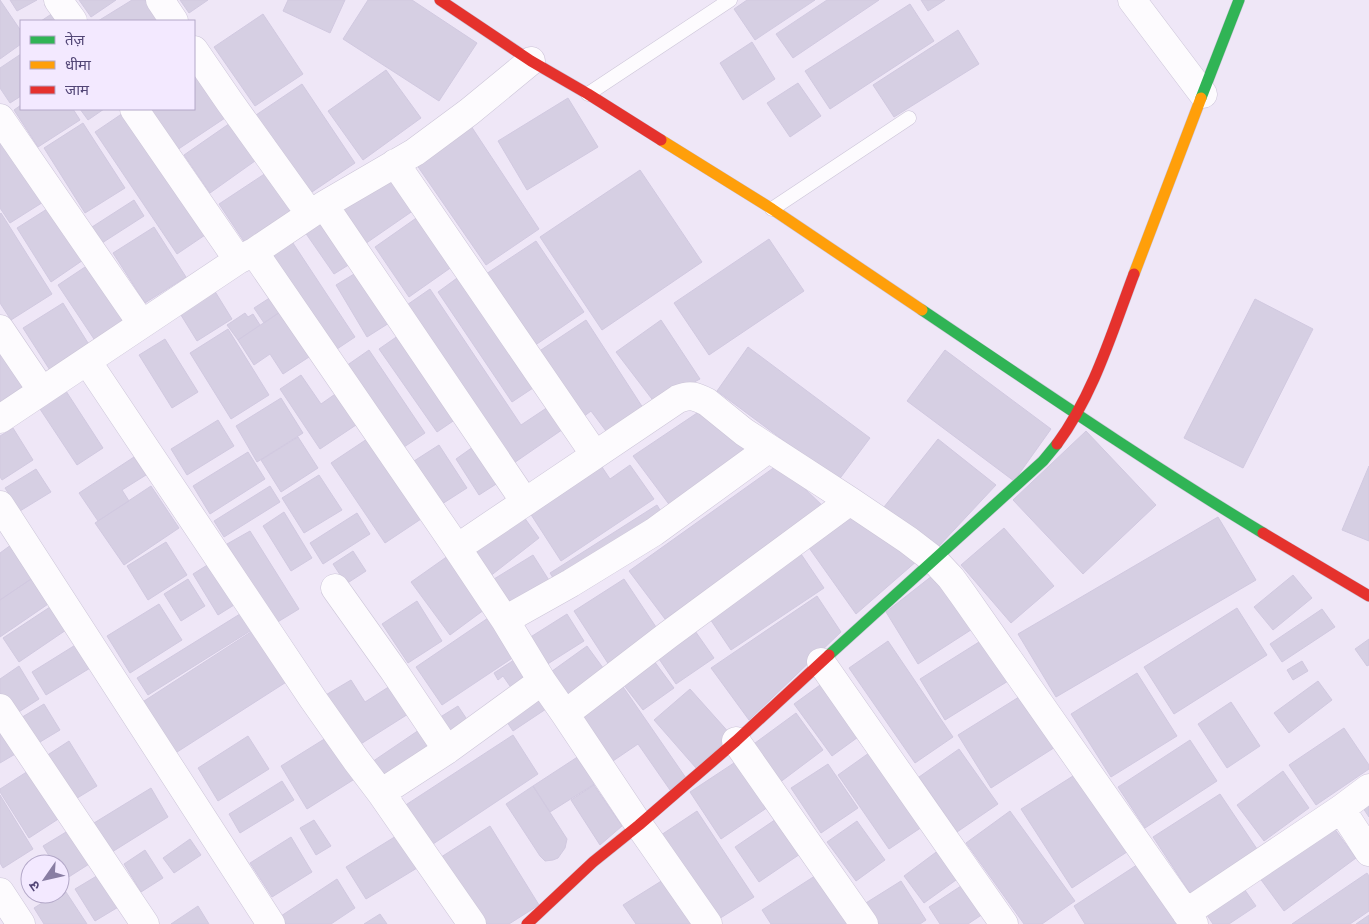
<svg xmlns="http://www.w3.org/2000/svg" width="1369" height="924" viewBox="0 0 1369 924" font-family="'Sofia Sans Condensed','Noto Sans Devanagari',sans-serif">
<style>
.building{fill:#d6cfe3;stroke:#d1c9e0}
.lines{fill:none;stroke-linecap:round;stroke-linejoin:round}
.lane-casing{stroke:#ccc5d8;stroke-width:15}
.street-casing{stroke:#ccc5d8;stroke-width:29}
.fast-casing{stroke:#cac4d8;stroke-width:12}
.slow-casing{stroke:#cac4d8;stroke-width:12}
.jam-casing{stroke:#cac4d8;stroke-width:12}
.lane{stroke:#fdfbfe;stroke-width:14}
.street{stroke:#fdfbfe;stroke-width:28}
.fast{stroke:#30b455;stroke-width:11}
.slow{stroke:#ff9f0a;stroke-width:11}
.jam{stroke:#e5322d;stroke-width:11}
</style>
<rect width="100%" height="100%" fill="#efe7f7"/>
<!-- building -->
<path class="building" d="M0 0 21 31V44L0 59Z
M10 0H37L17 11Z
M79 0H116L91 17Z
M132 0H153L168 21H98Z
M180 0H208L189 13Z
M288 0H345L330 33 283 11Z
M368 0H412L477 43 439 101 343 39Z
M747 0H815L755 40 734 9Z
M827 0H879L793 58 776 34Z
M921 0H945L928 11Z
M910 4 934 41 830 109 805 71Z
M59 9 67 21H41Z
M263 14 303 74 255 106 214 47Z
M958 30 979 64 894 117 873 85Z
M752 42 775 79 743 100 720 63Z
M21 54V96L10 103 0 88V68Z
M194 59 231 114 171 154 141 109H194Z
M386 70 421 118 363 160 328 111Z
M798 83 821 116 790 137 767 103Z
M302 84 355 163 309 194 256 115Z
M568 98 598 147 527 190 498 141Z
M21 105V109H73L80 120 38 147 14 110Z
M80 109H104L88 120Z
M129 109 211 231 177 254 95 132Z
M236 119 262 156 210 193 184 155Z
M83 123 125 188 85 213 44 148Z
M469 123 539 229 486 265 414 161Z
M7 138 48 199 10 223 0 208V143Z
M272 169 300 207 245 243 219 204Z
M640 170 702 262 602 330 540 237Z
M394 172 417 208 362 246 337 208Z
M134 200 144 216 102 243 92 227Z
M55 204 89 256 51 282 17 228Z
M324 209 358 259 334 274 300 225Z
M1 213 52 294 11 320 0 303V214Z
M422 214 456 264 409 297 375 247Z
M154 227 186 277 145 303 113 253Z
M289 237 355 337 334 351 267 249Z
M769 239 804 291 709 355 674 303Z
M536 241 584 312 531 348 483 276Z
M94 261 135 324 98 345 58 285Z
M364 268 397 318 367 337 336 285Z
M464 273 539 384 512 402 438 292Z
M211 285 232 319 197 341 176 307Z
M430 289 521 425 554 403 569 425 511 465 404 307Z
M271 297 280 312 264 323 254 308Z
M1255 299 1313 329 1243 468 1184 438Z
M63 303 93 351 55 378 23 328Z
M280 312 309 357 283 374 270 354 254 365 238 340Z
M245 313 248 317 253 314 260 325 238 340 227 325Z
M586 320 645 411 609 435 591 411 579 420 535 354Z
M661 320 700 379 655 403 616 352Z
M228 329 269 395 231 419 190 353Z
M405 331 462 415 437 432 379 349Z
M165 339 198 392 172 408 139 355Z
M0 347 34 389 0 411Z
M748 347 870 438 838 481 717 391Z
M369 350 425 433 401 449 346 366Z
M945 350 1051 429 1014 481 907 401Z
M301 375 321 404 341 390 362 421 320 449 280 389Z
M64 388 103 448 77 465 38 406Z
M281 398 303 433 257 462 236 426Z
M706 407 752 454 674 511 633 456Z
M218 420 234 446 187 475 171 449Z
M13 428 33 460 2 480 0 477V436Z
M1086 431 1156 505 1083 574 1013 500Z
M298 437 318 468 281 492 261 460Z
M370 437 424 517 385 543 331 463Z
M938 439 996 485 939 546 884 507Z
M480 442 504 479 479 495 456 459Z
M439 445 467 488 442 504 414 461Z
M248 452 265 479 210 514 193 486Z
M134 457 146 475 122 490 129 501 98 521 79 493Z
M598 461 610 479 630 465 654 499 561 561 528 510Z
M779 464 826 509 665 619 629 571Z
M1369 466V541L1342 530Z
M36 469 51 492 20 511 5 488Z
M319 475 342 510 304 533 282 498Z
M151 486 179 528 124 565 95 523Z
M270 486 280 502 224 537 214 521Z
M657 505 665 518 557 584 550 573Z
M284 512 312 558 291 571 263 526Z
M357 513 370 534 323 564 310 543Z
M521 513 539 538 489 577 469 549Z
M853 513 918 560 856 614 807 545Z
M1218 517 1256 580 1056 697 1018 634Z
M1004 528 1054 586 1011 623 961 565Z
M250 531 299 609 276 623 227 544Z
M15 542 37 575 0 600V553Z
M166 542 187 575 148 600 127 566Z
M353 551 366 571 346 584 333 564Z
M455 551 492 604 450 635 411 582Z
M799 551 824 588 731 650 706 613Z
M533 555 552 585 513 610 494 579Z
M217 559 242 600 218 615 193 574Z
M937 572 977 626 918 664 886 612Z
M37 575 54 600 0 637V600Z
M1293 575 1312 598 1273 630 1254 607Z
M188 579 205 606 181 621 164 594Z
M624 579 658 630 611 668 574 611Z
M817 596 841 632 749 720 711 668Z
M417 601 442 641 408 663 382 624Z
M159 604 182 640 130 673 107 636Z
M53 605 69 628 19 662 3 638Z
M1237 608 1267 655 1174 714 1144 667Z
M248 609 258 626 148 695 137 678Z
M1322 609 1335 627 1282 662 1270 644Z
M494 614 520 653 442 705 416 667Z
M567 614 584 641 546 665 529 638Z
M257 628 291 679 174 754 141 703Z
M693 628 714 658 676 684 655 653Z
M987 637 1013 678 945 720 920 679Z
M85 639 100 662 46 695 32 672Z
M1369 639V665L1367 666 1355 649Z
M888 641 953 737 915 763 849 668Z
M587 646 609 676 570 704 548 674Z
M514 660 526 679 512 689 503 676 498 680 494 673Z
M654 661 674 688 643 710 623 684Z
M1302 661 1308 671 1293 680 1287 670Z
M19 666 39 699 14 715 0 693V679Z
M1137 673 1177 736 1111 777 1071 714Z
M351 680 365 702 398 681 416 709 356 747 324 696Z
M827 680 865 732 832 756 794 704Z
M619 681 686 778 670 790 638 744 610 763 573 712Z
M1318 681 1332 700 1289 733 1274 713Z
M543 685 555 703 513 731 501 713Z
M690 689 732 736 696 768 654 720Z
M1027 692 1060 744 991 788 958 735Z
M1231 702 1260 746 1227 768 1198 724Z
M44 704 60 730 35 745 19 719Z
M458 706 472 727 448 742 434 721Z
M796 713 823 750 779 783 751 746Z
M0 725 22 750 0 763Z
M422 728 437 750 381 788 366 766Z
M1344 728 1369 765V769L1316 805 1289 765Z
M334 733 361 775 307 809 281 766Z
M513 735 538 774 424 850 398 810Z
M248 736 269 769 218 801 198 768Z
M1190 740 1217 781 1145 828 1118 787Z
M69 741 97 786 74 800 46 756Z
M876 748 928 823 889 849 838 775Z
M959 749 998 804 957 832 919 777Z
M579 756 596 783 550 812 533 786Z
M743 757 774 803 721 839 690 792Z
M828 764 858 808 821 833 791 788Z
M36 766 66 814 29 838 0 792V789Z
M1084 769 1136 846 1072 888 1021 809Z
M1283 771 1309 808 1264 841 1237 805Z
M282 781 294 800 240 833 229 814Z
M594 785 622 826 600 845 571 800Z
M533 786 567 839 565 848 558 858 553 860 545 861 540 856 506 804Z
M151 788 168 817 112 852 94 823Z
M1369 791V817L1357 799Z
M1220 794 1257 849 1190 893 1153 837Z
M0 795 33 849 3 868 0 863Z
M697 811 754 897 714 922 658 837Z
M1010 811 1075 901 1042 924H1024L966 843Z
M782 815 806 850 759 882 735 847Z
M314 820 331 846 316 855 300 828Z
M857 821 885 860 856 881 827 842Z
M1331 824 1356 858 1284 911 1259 877Z
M76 826 97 859 64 880 60 874V864H54L43 846Z
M490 826 539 905 509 924H478L438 859Z
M401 833 422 865 366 899 346 867Z
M291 837 312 872 272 897 250 863Z
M190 839 201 855 174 873 163 858Z
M943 847 963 875 924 903 904 876Z
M145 850 163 878 141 892 124 864Z
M1146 859 1190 924H1085L1074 906Z
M105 871 125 903 95 921 75 889Z
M821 872 852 924H771L762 910Z
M1367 873 1369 876V911L1350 924H1292Z
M337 879 355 908 331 924H281L278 918Z
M663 880 692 924H636L623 905Z
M901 881 926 920 920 924H873L861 906Z
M967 882 986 912 968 924H940L929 907Z
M1240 883 1256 906 1229 924H1213L1202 908Z
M64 889 87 924H44L34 908 56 894H60V891Z
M198 906 209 924H171Z
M380 914 387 924H364Z
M1369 915V924H1356Z"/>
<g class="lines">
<!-- lane casing -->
<g class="lane-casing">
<path id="lane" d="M588 94 730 0
M772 209 909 118"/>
</g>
<!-- street casing -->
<g class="street-casing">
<path id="street" d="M58 0 73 21
M160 0 174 21
M1132 0 1203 94
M194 50 229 101 310 214
M134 109 238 260
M0 118 142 324
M395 163 595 455
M324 205 525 502
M254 252 457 548 505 620 542 681 565 714 639 825 708 924
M0 329 42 391
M87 361 313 699 356 760 381 793 447 750 542 681
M0 419 238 260 254 252 324 205 415 152 469 112 531 61
M0 505 271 924
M457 548 678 399C690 394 695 396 707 402L744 432 850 501 908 540 934 560 951 578 964 596 1194 924
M335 588 394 671 447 750
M505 620 571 583 654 532 768 449
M821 662 1004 924
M0 708 145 924
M565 714 668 635 850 501
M736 741 864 924
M381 793 472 924
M1341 809 1369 852
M0 892 21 924
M1186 913 1341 809 1369 788"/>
</g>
<!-- fast casing -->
<g class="fast-casing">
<path id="fast" d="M1201 98 1239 0
M922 310C1035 386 1147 463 1263 533
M829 655 1043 461 1057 444"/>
</g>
<!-- slow casing -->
<g class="slow-casing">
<path id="slow" d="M661 140 772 209 922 310
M1134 274 1201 98"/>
</g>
<!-- jam casing -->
<g class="jam-casing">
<path id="jam" d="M440 0 531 61 588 94 661 140
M1057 444C1094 394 1112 332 1134 274
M1263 533 1369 596
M527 924 593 862 639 825 736 741 829 655"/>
</g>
<!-- lane -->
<use href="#lane" class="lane"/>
<!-- street -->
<use href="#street" class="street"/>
<!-- fast -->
<use href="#fast" class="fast"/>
<!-- slow -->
<use href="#slow" class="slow"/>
<!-- jam -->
<use href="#jam" class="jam"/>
</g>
<!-- legend -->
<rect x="20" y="20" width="175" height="90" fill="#f3e9ff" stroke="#b3a8c8"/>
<rect x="30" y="36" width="25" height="8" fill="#30b455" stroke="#b3a8c8"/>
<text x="65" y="45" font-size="15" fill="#524676">तेज़</text>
<rect x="30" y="61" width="25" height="8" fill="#ff9f0a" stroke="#b3a8c8"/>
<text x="65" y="70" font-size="15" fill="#524676">धीमा</text>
<rect x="30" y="86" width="25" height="8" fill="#e5322d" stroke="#b3a8c8"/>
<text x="65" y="95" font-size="15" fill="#524676">जाम</text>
<!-- north arrow -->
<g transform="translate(45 879) rotate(236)"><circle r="24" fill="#f3e9ff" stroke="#b3a8c8"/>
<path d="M0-4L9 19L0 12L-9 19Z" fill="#897ea3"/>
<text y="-8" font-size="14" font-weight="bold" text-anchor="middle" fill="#524676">उ</text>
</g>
</svg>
